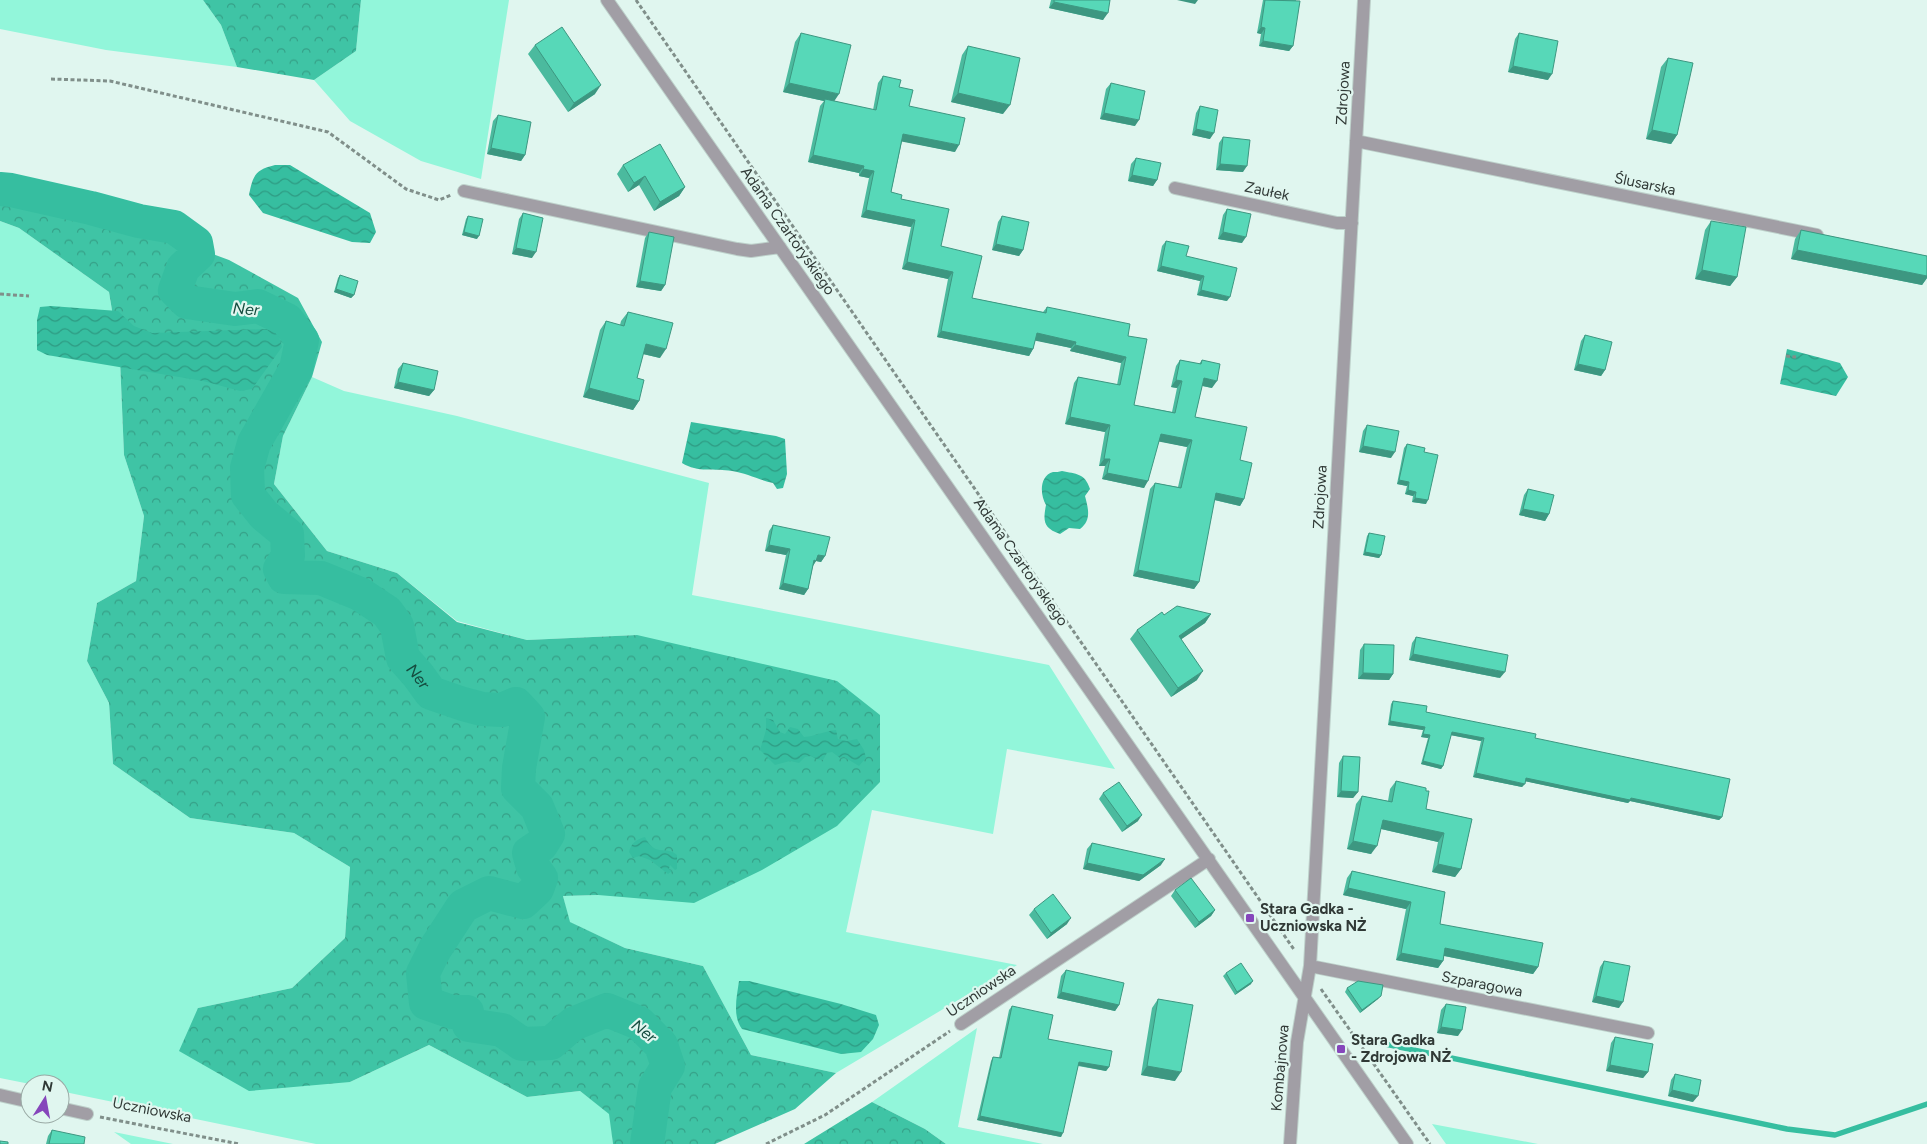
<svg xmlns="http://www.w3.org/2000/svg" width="1927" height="1144" viewBox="0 0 1927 1144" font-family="Figtree,sans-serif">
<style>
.green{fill:#92f6da}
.forest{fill:url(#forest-crowns)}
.water{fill:url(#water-waves)}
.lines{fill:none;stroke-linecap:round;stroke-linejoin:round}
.stream{stroke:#36bea0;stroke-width:5.5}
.river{stroke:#36bea0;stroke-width:34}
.minor-casing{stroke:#bdd0ca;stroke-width:14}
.path{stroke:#808f8a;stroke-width:3;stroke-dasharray:4 2.5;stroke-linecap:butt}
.minor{stroke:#a19ea5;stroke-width:12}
.wall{fill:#4bba9e}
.shaded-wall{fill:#3d9781}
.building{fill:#57d8b8;stroke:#3d9781}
.poi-dot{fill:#8646bb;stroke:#e0f6ef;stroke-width:2}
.labels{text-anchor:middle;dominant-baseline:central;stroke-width:4.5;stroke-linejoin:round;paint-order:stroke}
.street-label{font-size:15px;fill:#303936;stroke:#e0f6ef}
.poi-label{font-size:15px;font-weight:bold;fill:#303936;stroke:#e0f6ef;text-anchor:start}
.water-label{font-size:16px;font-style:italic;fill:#154c3f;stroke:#e0f6ef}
</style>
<defs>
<pattern id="forest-crowns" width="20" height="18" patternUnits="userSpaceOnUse" patternTransform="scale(1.25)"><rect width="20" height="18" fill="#3fc4a5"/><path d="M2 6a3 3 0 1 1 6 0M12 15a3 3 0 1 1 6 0" fill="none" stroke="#35a087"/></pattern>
<pattern id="water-waves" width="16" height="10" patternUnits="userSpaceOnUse" patternTransform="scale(1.25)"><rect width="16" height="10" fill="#36bea0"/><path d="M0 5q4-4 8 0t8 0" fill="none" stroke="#2e9b83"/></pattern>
</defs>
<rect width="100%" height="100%" fill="#e0f6ef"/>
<!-- green -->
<path class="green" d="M0 0H203L221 25 237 67 106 50 0 29Z
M361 0H509L481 179 421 161 350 121 314 80 356 51Z
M0 221 19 228 109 292 120 359 124 455 144 516 136 581 97 603 87 661 109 703 113 764 190 818 294 833 350 867 345 938 292 988 198 1008 350 1082 429 1045 527 1097 580 1091 610 1114 613 1144H316L60 1091V1084H30L0 1078Z
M312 377 344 391 457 416 709 483 692 595 1049 665 1115 769 1007 749 993 834 872 810 846 932 1017 965 836 1073 751 1055 703 966 625 948 569 922 563 896 598 895 637 635 527 640 457 621 397 573 327 551 274 484 283 436Z
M977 1028 958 1127 1043 1144H946L925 1129 872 1102Z
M1432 1124 1538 1144H1446Z
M114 1132 173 1144H131Z"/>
<!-- forest -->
<path class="forest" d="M203 0H361L356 51 314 80 237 67 221 25Z
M0 203 16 204 153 232 229 260 298 298 322 342 312 377 283 436 274 484 327 551 397 573 457 622 527 640 637 635 837 681 880 715V782L837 826 762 870 694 903 598 895 563 896 570 922 625 948 703 966 751 1055 836 1073 795 1109 715 1144H613L609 1114 580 1091 527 1097 429 1045 350 1082 249 1091 179 1051 198 1008 292 988 345 938 350 867 294 833 190 818 113 764 109 703 87 661 97 603 136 581 144 516 124 455 120 359 109 292 19 228 0 221Z
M872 1102 925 1129 946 1144H804Z"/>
<!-- water -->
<path class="water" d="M275 165H290L370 213 376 232 370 243 352 242 263 213 249 195C253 175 255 170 275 165Z
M51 306 118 311 134 326 152 333 266 329 278 333 282 347 252 389 240 391 203 381 47 355 37 350V320L40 307Z
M1787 349 1840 363 1848 377 1836 396 1780 384Z
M691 422 776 436 785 439 787 474 783 488 777 489 773 483C759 480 746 473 732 471 714 468 698 473 682 463Z
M1062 471C1076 474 1085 473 1090 489L1085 496C1088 508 1092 520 1080 529L1069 528 1060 534C1043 528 1043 521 1046 505 1040 495 1039 476 1053 472 1056 472 1059 472 1062 471Z
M766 718 773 720 780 732 785 734 790 727 798 729 804 737C816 736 824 731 836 730L838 739 847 741 857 739 864 750 866 758 859 766 844 757 840 758 832 752 827 753 823 760 816 759 811 756 805 757 799 763 790 761 775 765 760 750 766 730Z
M645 837C655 858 667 845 677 855V869L675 870 670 865 669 869 672 871 668 874 650 860 639 856 633 858 629 852C631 843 637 839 645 837Z
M739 981H749L841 1004 876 1015 879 1025 873 1039 861 1052 841 1054 742 1029C732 1016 737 996 739 981Z"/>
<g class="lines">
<!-- stream -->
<path class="stream" d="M1371 1041 1787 1129 1835 1135 1927 1104"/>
<!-- river -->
<path class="river" id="s1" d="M0 189 11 190 91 208 139 221 174 227 196 243 198 254 183 268 175 290 187 302 235 309 258 306 287 320 302 340 296 369 254 443 247 468 248 495 264 515 287 534 288 556 280 569 284 577 321 578 360 594 387 612 397 626 403 658 418 675 431 693 463 704 482 709 502 710 516 704 528 717 519 768 518 788 537 807 548 834 541 845 529 853 533 867 541 878 537 889 523 902 489 893 463 906 435 949 423 973 426 1003 452 1012H467L469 1025 502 1030 522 1044 551 1043 573 1024 607 1010 639 1023 661 1045 668 1066 655 1087 647 1144"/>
<!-- minor casing -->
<g class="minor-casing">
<path id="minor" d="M607 0 1407 1144
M1356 141 1817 235
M1175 188 1337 223H1352
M464 191 737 249 751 251 780 247
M1310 966 1648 1033
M961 1024 1209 859
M0 1095 30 1102
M60 1108 87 1114
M1290 1144 1297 1042 1310 966 1364 0"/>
</g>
<!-- path -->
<path class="path" d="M636 0 1295 951
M51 79 110 81 328 132 406 189 439 200 451 195
M0 294 29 296
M1786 356 1796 357
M1321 989 1430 1144
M100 1117 239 1144
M766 1144 825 1115 950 1031"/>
<!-- minor -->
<use href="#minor" class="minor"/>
</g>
<!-- wall -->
<path class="wall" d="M1051 0H1110L1103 20 1049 8Z
M1263 0H1296L1293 46 1289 51 1259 46 1261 34 1257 33Z
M801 33 834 101 873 110 878 83 883 76 899 87 909 106 955 152 902 141 891 192 901 199 941 246 972 298 1043 312 1047 307 1128 336 1134 405 1172 412 1177 388 1171 387 1176 366 1180 360 1199 364 1202 360 1212 388 1202 386 1195 417 1240 460 1244 499 1240 506 1214 500 1199 582 1194 589 1133 576 1150 489 1155 483 1178 487 1187 447 1159 441 1144 488 1102 479 1105 466H1099L1105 432 1065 424 1074 383 1078 377 1117 385 1121 363 1070 351 1071 348 1035 340 1033 349 1029 356 937 337 948 279 902 269 911 227 861 217 869 178 859 176V173L808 162 820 106 824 101 783 92 795 42Z
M1519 33 1548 80 1508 72 1515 39Z
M535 45 595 94 568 112 528 54Z
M968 46 1003 114 951 102 962 55Z
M1668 58 1677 135 1671 144 1646 139 1661 67Z
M1111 83 1135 126 1100 119 1106 89Z
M1200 106 1210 139 1192 135 1196 113Z
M498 115 525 155 521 161 487 154 493 121Z
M1223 137 1243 172 1216 170 1219 143Z
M1136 158 1157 180 1153 186 1128 181 1131 164Z
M623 165 685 187 679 196 654 211 639 185 628 192 617 174Z
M1227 209 1242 243 1218 239 1223 215Z
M523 213 532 258 512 254 519 219Z
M468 216 477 239 462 235 466 219Z
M1002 216 1023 250 1019 256 992 250 998 222Z
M1711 221 1737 277 1730 286 1695 279 1705 230Z
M1801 230 1927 256V278L1922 285 1791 259 1795 239Z
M649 232 665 285 661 291 636 287 645 238Z
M1166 241 1186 256 1227 301 1197 295 1200 281 1157 271 1162 246Z
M340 275 354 295 351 298 334 292 338 278Z
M628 312 660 358 643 354 637 378 639 401 633 410 583 397 600 330 606 321 620 325 621 321Z
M1585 335 1605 370 1601 376 1574 370 1581 341Z
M403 363 434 390 429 396 394 388 398 369Z
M1367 425 1391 458 1359 452 1363 431Z
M1407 444 1424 452 1426 504 1412 502 1413 496 1405 494 1407 486 1397 484 1404 448Z
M1528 489 1549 514 1545 521 1519 515 1524 495Z
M773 525 825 556 821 562 816 561 813 566 808 589 804 595 779 589 786 555 765 551 769 531Z
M1369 533 1381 555 1379 558 1363 555 1367 536Z
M1211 614 1205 623 1181 639 1197 680 1171 697 1130 639 1137 630 1164 615Z
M1416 637 1500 678 1409 660 1412 643Z
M1364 644 1393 674 1389 680 1358 679 1360 650Z
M1393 701 1426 712 1535 738 1722 817 1719 820 1630 801 1628 803 1525 781 1522 787 1473 777 1481 741 1451 735 1443 766 1441 769 1421 764 1428 738 1421 737 1423 730 1388 725 1391 704Z
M1343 756 1358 792 1353 798 1337 797 1339 763Z
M1396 781 1426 809 1472 819 1461 869 1455 877 1432 872 1438 842 1381 829 1371 854 1347 849 1356 804 1362 796 1388 801 1390 789Z
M1103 793 1138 821 1122 832 1099 799Z
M1092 843 1161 865 1139 881 1083 869 1087 849Z
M1352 871 1445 892 1440 924 1538 967 1533 974 1444 956 1443 961 1438 968 1396 960 1406 909 1343 895 1347 878Z
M1175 890 1215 910 1211 916 1195 928 1171 896Z
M1034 909 1067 924 1047 939 1029 915Z
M1604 961 1619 1008 1592 1002 1600 967Z
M1066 970 1119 1005 1115 1011 1057 998 1061 976Z
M1226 973 1251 984 1235 995 1223 976Z
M1347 988 1378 999 1360 1013 1345 992Z
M1158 999 1175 1081 1141 1075 1152 1008Z
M1446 1004 1458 1036 1437 1033 1441 1010Z
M1012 1006 1048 1039 1109 1067 1106 1071 1078 1066 1061 1137 977 1120 991 1061 993 1057 999 1058 1009 1010Z
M1615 1037 1648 1072 1643 1078 1606 1071 1611 1043Z
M1675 1074 1693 1102 1668 1096 1671 1080Z
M52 1130 84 1144H46L48 1136Z"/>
<!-- shaded-wall -->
<path class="shaded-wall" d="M1177 0H1198L1195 4Z
M1054 2 1108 13 1103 20 1049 8Z
M1261 27 1265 28 1261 34 1257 33Z
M1263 41 1293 46 1289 51 1259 46Z
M1513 66 1552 74 1548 80 1508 72Z
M789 83 839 94 833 103 825 99 824 101 783 92Z
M601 85 595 94 568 112 574 103Z
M958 93 1010 105 1003 114 951 102Z
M1104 113 1139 120 1135 126 1100 119Z
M1196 129 1214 133 1210 139 1192 135Z
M1652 130 1677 135 1671 144 1646 139Z
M903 134 959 145 955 152 899 141Z
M491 148 525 155 521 161 487 154Z
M813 155 864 166 859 173 808 162Z
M1220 164 1247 166 1243 172 1216 170Z
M863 169 874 171 869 178 859 176Z
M1132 175 1157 180 1153 186 1128 181Z
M645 176 639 185 628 192 634 183Z
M685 187 679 196 654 211 660 202Z
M866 210 915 220 911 227 861 217Z
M464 232 479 236 477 239 462 235Z
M1223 232 1246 237 1242 243 1218 239Z
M996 244 1023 250 1019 256 992 250Z
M516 248 536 252 532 258 512 254Z
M1797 250 1927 276V278L1922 285 1791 259Z
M907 262 953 272 948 279 902 269Z
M1161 266 1204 276 1200 281 1157 271Z
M1702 270 1737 277 1730 286 1695 279Z
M640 281 665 285 661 291 636 287Z
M336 289 354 295 351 298 334 292Z
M1201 290 1230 297 1227 301 1197 295Z
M941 331 1033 349 1029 356 937 337Z
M1037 333 1076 342 1071 348 1032 340Z
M646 344 666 349 660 358 639 353Z
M1075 345 1126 357 1121 363 1070 351Z
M1578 364 1605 370 1601 376 1574 370Z
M1204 378 1217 381 1212 388 1199 385Z
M1176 380 1182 381 1177 388 1171 387Z
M398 382 434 390 429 396 394 388Z
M589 388 639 401 633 410 583 397Z
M1070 417 1110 425 1105 432 1065 424Z
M1161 434 1192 440 1187 447 1156 441Z
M1363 446 1395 452 1391 458 1359 452Z
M1104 459H1110L1105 466H1099Z
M1107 473 1148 481 1144 488 1102 479Z
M1399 480 1409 482 1407 486 1397 484Z
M1408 490 1416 492 1413 496 1405 494Z
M1216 493 1244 499 1240 506 1211 499Z
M1415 498 1428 500 1426 504 1412 502Z
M1523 509 1549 514 1545 521 1519 515Z
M769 545 790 549 786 555 765 551Z
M1365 552 1381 555 1379 558 1363 555Z
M818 555 825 556 821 562 816 561 812 567 810 566Z
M1138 570 1199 582 1194 589 1133 576Z
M783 583 808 589 804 595 779 589Z
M1211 614 1205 623 1173 645 1179 636Z
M1413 654 1505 672 1500 678 1409 660Z
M1203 671 1197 680 1171 697 1178 688Z
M1363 673 1393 674 1389 680 1358 679Z
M1390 721 1425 727 1423 730 1388 725Z
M1452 732 1484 738 1481 741 1450 735Z
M1423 734 1430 735 1428 738 1421 737Z
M1423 761 1443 766 1441 769 1421 764Z
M1476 773 1525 784 1522 787 1473 777Z
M1526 778 1631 798 1722 817 1719 820 1630 801 1628 803 1524 781Z
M1341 791 1358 792 1353 798 1337 797Z
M1142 815 1138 821 1122 832 1127 826Z
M1383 820 1444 833 1438 842 1377 828Z
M1353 841 1377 846 1371 854 1347 849Z
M1165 859 1161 865 1139 881 1083 869 1087 863Z
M1438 864 1461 869 1455 877 1432 872Z
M1348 888 1411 902 1406 909 1343 895Z
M1215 910 1211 916 1195 928 1199 922Z
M1071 918 1067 924 1047 939 1051 933Z
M1445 948 1538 967 1533 974 1440 955Z
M1401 953 1443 961 1438 968 1396 960Z
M1253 981 1251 984 1235 995 1237 992Z
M1061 992 1119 1005 1115 1011 1057 998Z
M1381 996 1378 999 1360 1013 1362 1010Z
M1596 996 1623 1002 1619 1008 1592 1002Z
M1441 1027 1462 1030 1458 1036 1437 1033Z
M1079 1062 1109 1067 1106 1071 1076 1065Z
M1610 1065 1648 1072 1643 1078 1606 1071Z
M1147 1066 1181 1072 1175 1081 1141 1075Z
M1672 1090 1698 1096 1693 1102 1668 1096Z
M980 1116 1063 1133 1061 1137 977 1120Z"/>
<!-- building -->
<path class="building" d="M1054 0H1110L1108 13 1054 2Z
M1265 0 1300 1 1293 46 1263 41 1265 28 1261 27Z
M562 27 601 85 574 103 535 45Z
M801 33 851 45 839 94 789 83Z
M1519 33 1558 41 1552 74 1513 66Z
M968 46 1020 58 1010 105 958 93Z
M1668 58 1693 63 1677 135 1652 130Z
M883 76 901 80 899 87 913 90 909 106 965 118 959 145 903 134 891 192 902 195 901 199 949 209 941 246 982 256 972 298 1046 313 1047 307 1130 324 1128 336 1147 339 1134 405 1175 413 1182 381 1176 380 1180 360 1201 364 1202 360 1220 364 1217 381 1204 378 1195 417 1247 427 1240 460 1252 463 1244 499 1216 493 1199 582 1138 570 1155 483 1181 488 1192 440 1161 434 1148 481 1107 473 1110 459H1104L1110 425 1070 417 1078 377 1120 385 1126 357 1075 345 1076 342 1037 333 1033 349 941 331 953 272 907 262 915 220 866 210 874 171 863 169 864 166 813 155 825 99 876 110Z
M1111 83 1145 91 1139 120 1104 113Z
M1200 106 1218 110 1214 133 1196 129Z
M498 115 531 122 525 155 491 148Z
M1223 137 1250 140 1247 166 1220 164Z
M660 144 685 187 660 202 645 176 634 183 623 165Z
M1136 158 1161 163 1157 180 1132 175Z
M1227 209 1251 214 1246 237 1223 232Z
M523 213 543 218 536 252 516 248Z
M468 216 483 219 479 236 464 232Z
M1002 216 1029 222 1023 250 996 244Z
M1711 221 1746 227 1737 277 1702 270Z
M1801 230 1927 256V276L1797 250Z
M649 232 674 237 665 285 640 281Z
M1166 241 1189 246 1186 256 1237 268 1230 297 1201 290 1204 276 1161 266Z
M340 275 358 281 354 295 336 289Z
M628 312 673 323 666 349 646 344 637 378 644 380 639 401 589 388 606 321 624 326Z
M1585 335 1612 342 1605 370 1578 364Z
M403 363 438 371 434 390 398 382Z
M1367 425 1399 431 1395 452 1363 446Z
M1407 444 1425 448 1424 452 1438 455 1428 500 1415 498 1416 492 1408 490 1409 482 1399 480Z
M1528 489 1554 495 1549 514 1523 509Z
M773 525 830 537 825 556 818 555 816 561 814 560 808 589 783 583 790 549 769 545Z
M1369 533 1385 536 1381 555 1365 552Z
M1177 606 1211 614 1179 636 1203 671 1178 688 1137 630 1162 612 1164 615Z
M1416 637 1508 655 1505 672 1413 654Z
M1364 644 1394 645 1393 674 1363 673Z
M1393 701 1427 706 1426 712 1536 734 1535 738 1730 779 1722 817 1631 798 1630 800 1526 778 1525 784 1476 773 1484 738 1452 732 1443 766 1423 761 1430 735 1423 734 1425 727 1390 721Z
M1343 756 1360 757 1358 792 1341 791Z
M1396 781 1426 788V791H1429L1426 809 1472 819 1461 869 1438 864 1444 833 1383 820 1377 846 1353 841 1362 796 1392 802Z
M1119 782 1142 815 1127 826 1103 793Z
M1092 843 1165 859 1143 875 1087 863Z
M1352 871 1445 892 1440 924 1543 943 1538 967 1445 948 1443 961 1401 953 1411 902 1348 888Z
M1191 878 1215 910 1199 922 1175 890Z
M1053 894 1071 918 1051 933 1034 909Z
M1604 961 1630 966 1623 1002 1596 996Z
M1241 963 1253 981 1237 992 1226 973Z
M1066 970 1124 983 1119 1005 1061 992Z
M1358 981 1383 985 1381 996 1362 1010 1347 988Z
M1158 999 1193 1005 1181 1072 1147 1066Z
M1446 1004 1466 1007 1462 1030 1441 1027Z
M1012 1006 1053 1015 1048 1039 1112 1051 1109 1067 1079 1062 1063 1133 980 1116 993 1057 1001 1058Z
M1615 1037 1653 1044 1648 1072 1610 1065Z
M1675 1074 1701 1080 1698 1096 1672 1090Z
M52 1130 85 1137 84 1144H49Z
M0 1141 8 1142V1144H0Z"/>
<!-- markers -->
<g class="poi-dot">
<rect x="1245" y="913" width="10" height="10" rx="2.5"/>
<rect x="1336" y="1044" width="10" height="10" rx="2.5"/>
</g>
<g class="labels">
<!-- street labels -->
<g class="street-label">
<text transform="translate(1343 93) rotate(-87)">Zdrojowa</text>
<text transform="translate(1645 184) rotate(12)">Ślusarska</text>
<text transform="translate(1267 191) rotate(12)">Zaułek</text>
<text transform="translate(788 231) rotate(55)">Adama Czartoryskiego</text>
<text transform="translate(1320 497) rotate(-87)">Zdrojowa</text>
<text transform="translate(1021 562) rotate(55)">Adama Czartoryskiego</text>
<text transform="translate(1482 984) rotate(11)">Szparagowa</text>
<text transform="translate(981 991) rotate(-34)">Uczniowska</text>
<text transform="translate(1280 1068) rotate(-85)">Kombajnowa</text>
<text transform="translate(152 1110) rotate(11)">Uczniowska</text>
</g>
<!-- poi labels -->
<g class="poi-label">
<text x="1260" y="909">Stara Gadka -<tspan x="1260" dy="17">Uczniowska NŻ</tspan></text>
<text x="1351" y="1040">Stara Gadka<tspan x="1351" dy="17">- Zdrojowa NŻ</tspan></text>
</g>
<!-- water labels -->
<g class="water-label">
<text transform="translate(246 309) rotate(4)">Ner</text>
<text stroke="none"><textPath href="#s1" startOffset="861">Ner</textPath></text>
<text transform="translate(644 1031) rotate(38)">Ner</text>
</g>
</g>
<!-- north arrow -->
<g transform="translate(45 1099) rotate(11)"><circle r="24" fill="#e0f6ef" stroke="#9aaaa5"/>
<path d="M0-4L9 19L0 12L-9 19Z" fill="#8646bb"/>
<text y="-8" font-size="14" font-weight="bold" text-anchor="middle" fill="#303936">N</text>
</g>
</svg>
